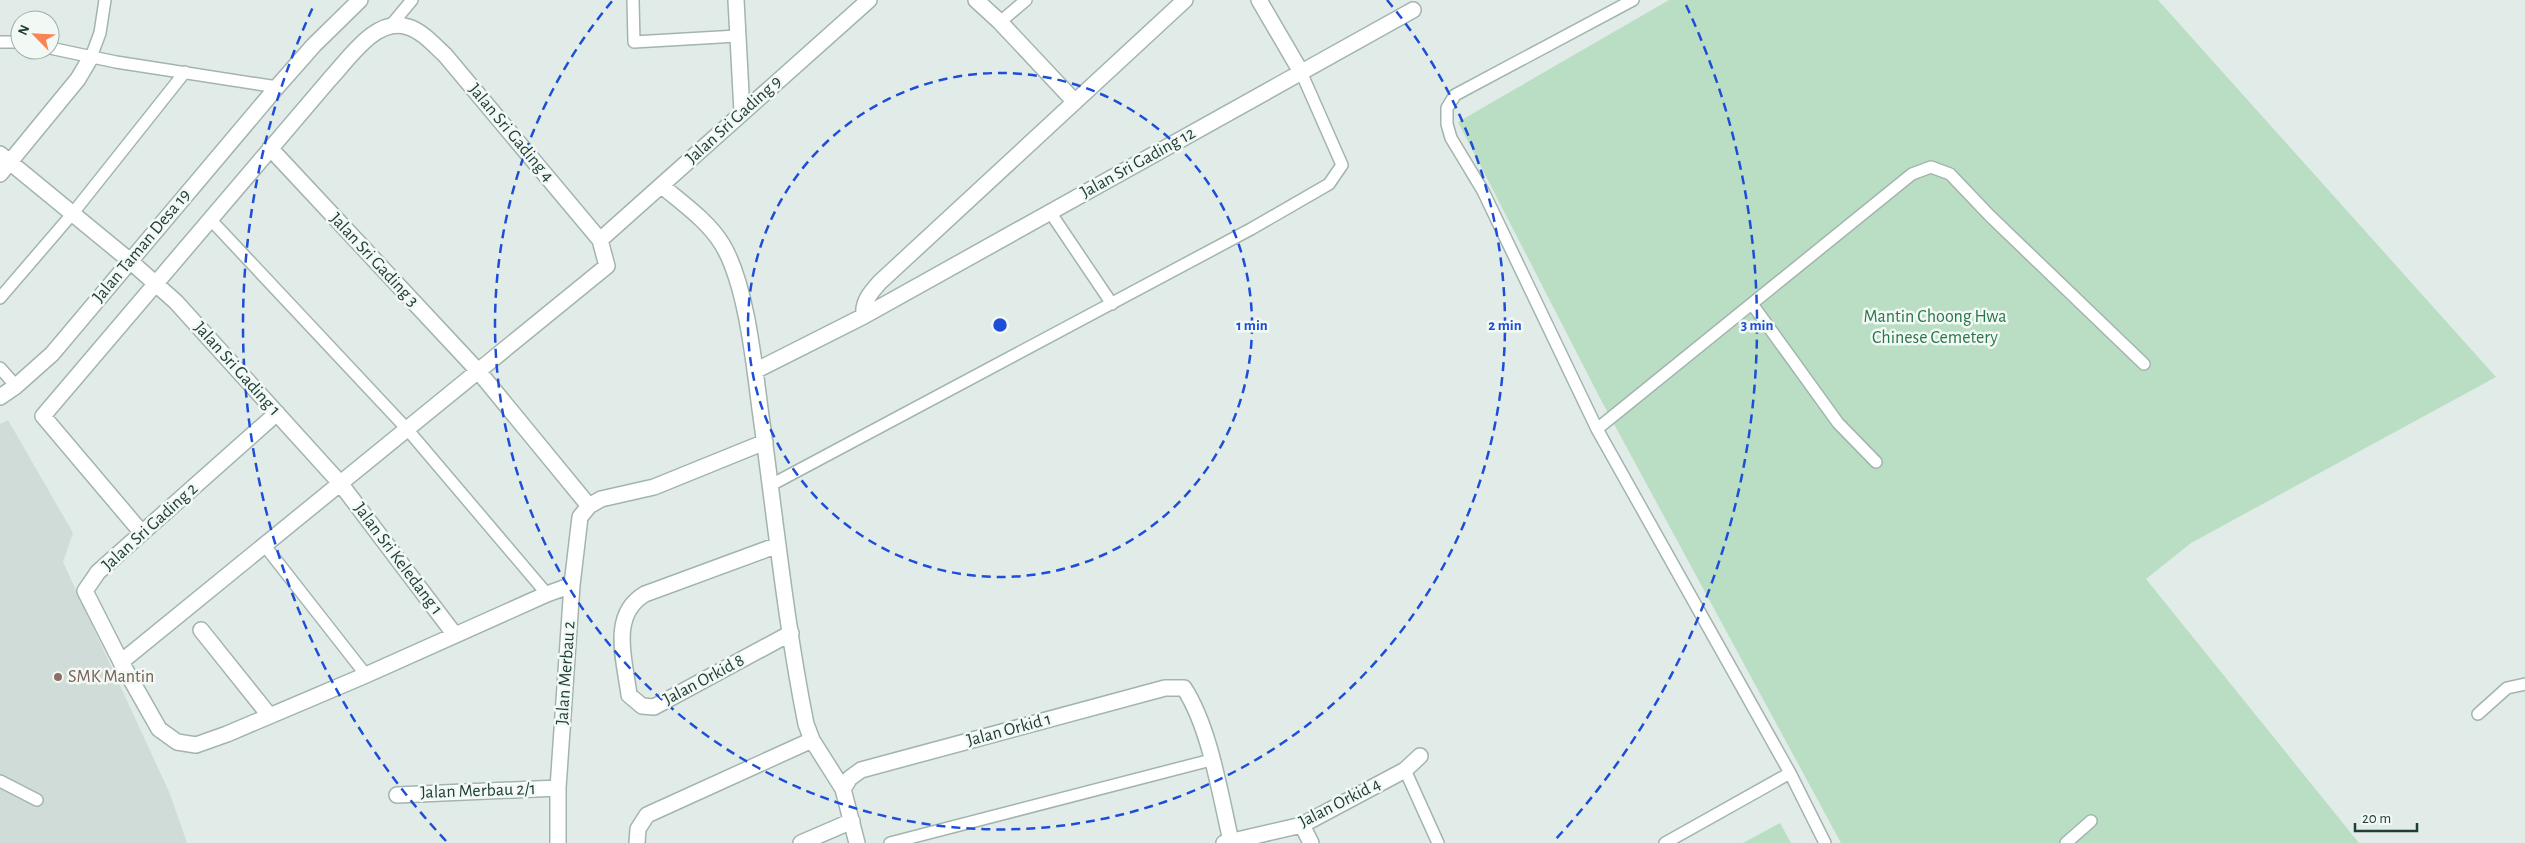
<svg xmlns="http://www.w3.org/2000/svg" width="2525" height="843" viewBox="0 0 2525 843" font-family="'Alegreya Sans',sans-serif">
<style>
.built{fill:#cfdcd7}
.green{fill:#b9dec4}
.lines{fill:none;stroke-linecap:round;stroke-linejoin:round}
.lane-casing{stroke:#a3b4af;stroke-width:14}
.street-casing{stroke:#a3b4af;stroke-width:18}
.lane{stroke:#fff;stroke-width:11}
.street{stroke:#fff;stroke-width:15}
.ring{fill:none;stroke:#1d4ed8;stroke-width:2.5;stroke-dasharray:9 6}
.education-dot{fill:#8d6e63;stroke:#f2f9f5;stroke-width:2}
.labels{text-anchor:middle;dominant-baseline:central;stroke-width:5;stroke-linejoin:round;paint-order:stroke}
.street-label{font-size:18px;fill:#203e37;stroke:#f2f9f5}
.park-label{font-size:18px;fill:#29764a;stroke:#f2f9f5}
.education-label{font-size:18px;fill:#785e54;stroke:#f2f9f5;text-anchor:start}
.centre{fill:#1d4ed8;stroke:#f2f9f5;stroke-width:2.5}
.ring-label{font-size:15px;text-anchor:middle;font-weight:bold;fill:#1d4ed8;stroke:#f2f9f5;stroke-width:5;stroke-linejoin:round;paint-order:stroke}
</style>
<rect width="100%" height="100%" fill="#e1ece8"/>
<!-- built -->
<path class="built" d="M8 420 73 533 63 562 170 794 187 843H0V424Z"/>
<!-- green -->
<path class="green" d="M1669 0H2158L2496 377 2191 543 2146 579 2359 843H1841L1601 400 1458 122Z
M1780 823 1791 843H1743Z"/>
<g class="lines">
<!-- lane casing -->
<g class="lane-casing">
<path id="lane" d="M633 0 634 42 737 36
M1633 0 1455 95 1447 108V124L1451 138 1483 191 1597 429 1790 773 1825 843
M1000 22 1026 0
M392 24 412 0
M0 42H20
M50 48 116 62 277 87
M91 57 100 33 105 0
M1050 212 1112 304
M210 219 407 429 547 594
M0 298 73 213 185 72
M1752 304 1838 423 1876 462
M0 368 16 386
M1597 429 1912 174 1931 167 1950 174 1990 216 2144 364
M771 485 1251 229 1329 184 1342 165 1301 72
M265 546 366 675
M2478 714 2507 688 2525 684
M1405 770 1438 843
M0 781 37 800
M890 843 1211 760
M1665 843 1790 773
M2066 843 2091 821"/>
</g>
<!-- street casing -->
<g class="street-casing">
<path id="street" d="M736 0 742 112
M976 0 1000 22 1075 102
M1259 0 1301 72
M270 148 479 372 589 506
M0 154 129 260 176 302 340 483 455 635
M0 174 78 79 91 57
M662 186C682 203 708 221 722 244 746 283 754 362 760 409 775 514 785 620 806 724L812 740 843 789 857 843
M600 240 869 0
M864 316C862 302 871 292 880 282L1185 0
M755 371 864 316 1413 10
M0 397 16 386 52 354 277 87 314 45 360 0
M277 413 98 572 85 591 121 662 159 729 177 742 196 745 227 734 366 675 547 594 572 585
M778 545 645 594C609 615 625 661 629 695L642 706 654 707 791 633
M201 630 269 715
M121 662 607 266 600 240 445 55C434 45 422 31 408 27 376 16 349 59 329 80L43 416 142 533
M843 789 850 778 861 770 1165 688H1184C1210 728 1220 794 1231 841
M397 795 558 788
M1302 825 1311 843
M558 843V788L572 585 580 517 589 506 601 499 654 487 765 442
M637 843 638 829 647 815 812 740
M801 843 852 821
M1224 843 1302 825 1405 770 1420 756"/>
</g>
<!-- lane -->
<use href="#lane" class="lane"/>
<!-- street -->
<use href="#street" class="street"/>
</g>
<!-- distance rings -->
<g class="ring">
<circle cx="1000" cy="325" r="252"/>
<path d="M1387 0A505 505 0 1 1 613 0"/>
<path d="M446 841A757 757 0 0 1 314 5M1686 5A757 757 0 0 1 1554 841"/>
</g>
<!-- markers -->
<circle class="education-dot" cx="58" cy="677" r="5"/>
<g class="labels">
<!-- street labels -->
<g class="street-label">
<text transform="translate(734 120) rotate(-42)">Jalan Sri Gading 9</text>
<text transform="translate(511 133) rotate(50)">Jalan Sri Gading 4</text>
<text transform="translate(1138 163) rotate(-29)">Jalan Sri Gading 12</text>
<text transform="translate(142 246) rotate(-50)">Jalan Taman Desa 19</text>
<text transform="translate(374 260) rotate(47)">Jalan Sri Gading 3</text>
<text transform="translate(237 369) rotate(48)">Jalan Sri Gading 1</text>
<text transform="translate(150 527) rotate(-42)">Jalan Sri Gading 2</text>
<text transform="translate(398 559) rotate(53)">Jalan Sri Keledang 1</text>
<text transform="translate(566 673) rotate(-86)">Jalan Merbau 2</text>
<text transform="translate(704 680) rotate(-28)">Jalan Orkid 8</text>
<text transform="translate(1009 730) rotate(-15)">Jalan Orkid 1</text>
<text transform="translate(478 791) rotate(-2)">Jalan Merbau 2/1</text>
<text transform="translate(1340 803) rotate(-27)">Jalan Orkid 4</text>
</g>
<!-- park labels -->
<g class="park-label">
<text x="1935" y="317">Mantin Choong Hwa<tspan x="1935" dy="21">Chinese Cemetery</tspan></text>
</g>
<!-- education labels -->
<g class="education-label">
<text x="68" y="677">SMK Mantin</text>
</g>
</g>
<circle cx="1000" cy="325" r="8" class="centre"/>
<g class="ring-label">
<text x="1252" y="330">1 min</text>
<text x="1505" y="330">2 min</text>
<text x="1757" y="330">3 min</text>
</g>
<!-- north arrow -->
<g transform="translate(35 35) rotate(294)"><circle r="24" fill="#f2f9f5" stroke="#9eaea9"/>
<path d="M0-4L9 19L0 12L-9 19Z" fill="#f88353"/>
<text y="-8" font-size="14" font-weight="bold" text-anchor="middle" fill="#203e37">N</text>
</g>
<!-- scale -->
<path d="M2355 823v8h62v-8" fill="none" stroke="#203e37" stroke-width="2.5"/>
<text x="2362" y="823" font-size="15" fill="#203e37" stroke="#f2f9f5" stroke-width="4" paint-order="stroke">20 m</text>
</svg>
